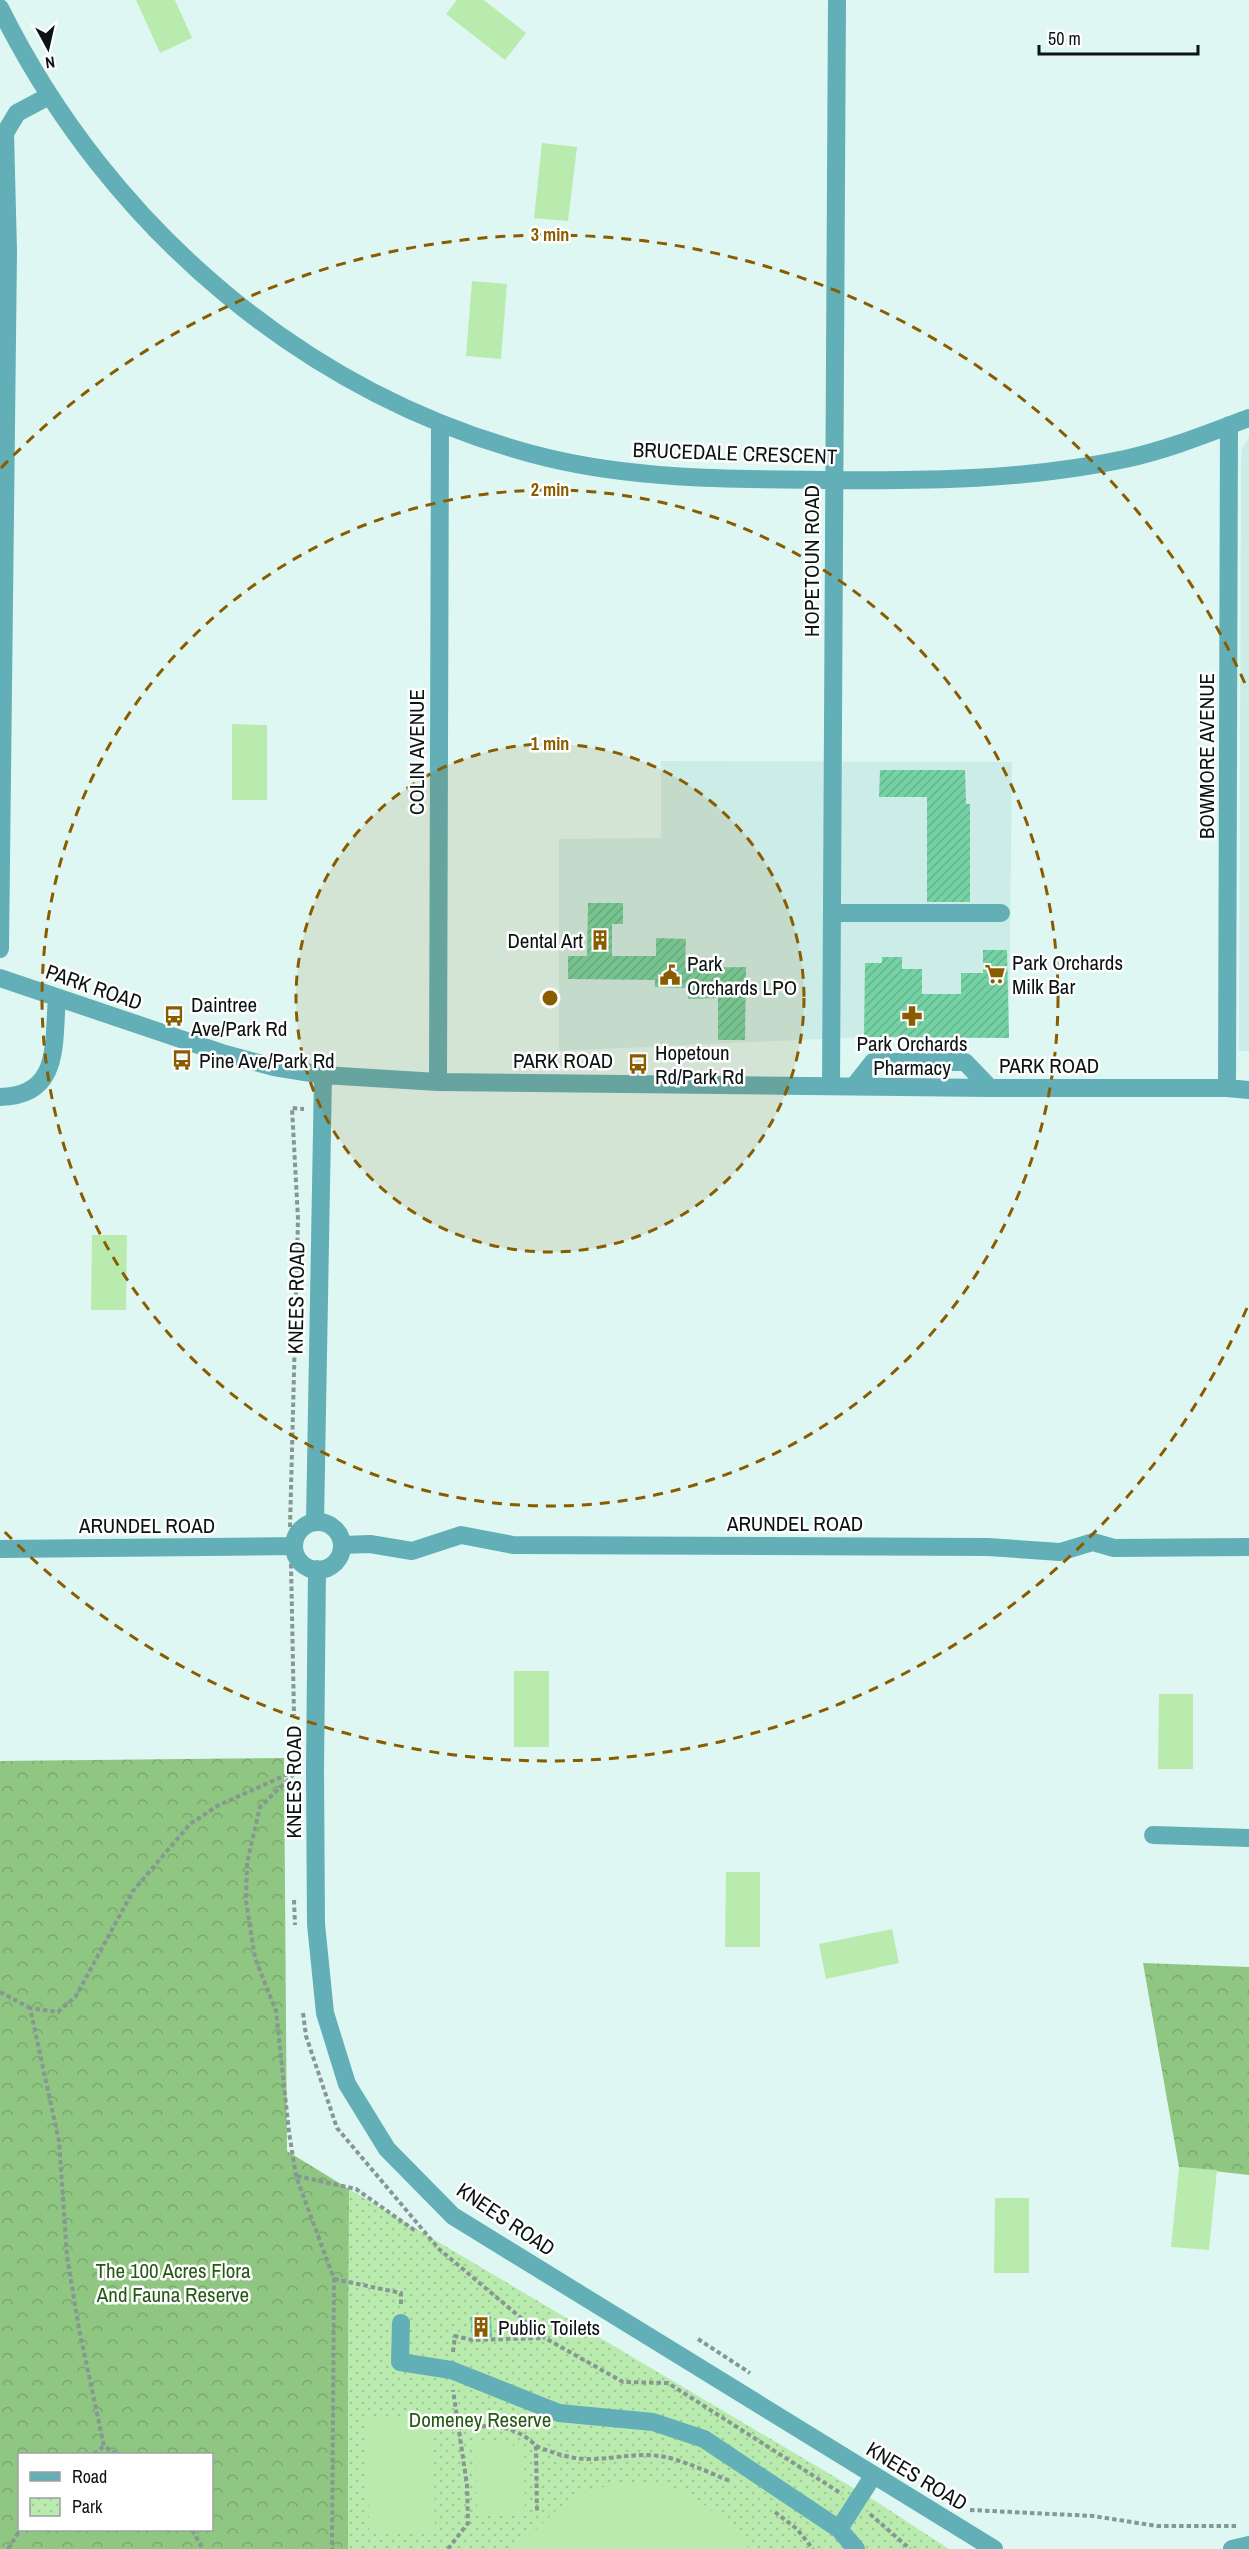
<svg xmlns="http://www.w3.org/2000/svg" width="1249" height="2549" viewBox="0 0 1249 2549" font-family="'Archivo Narrow',sans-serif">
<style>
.built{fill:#ccede7}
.forest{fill:url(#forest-crowns);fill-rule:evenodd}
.park{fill:url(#park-dots)}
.pitch{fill:#baebae}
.building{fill:url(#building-hatch)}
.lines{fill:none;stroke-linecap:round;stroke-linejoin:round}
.path{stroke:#869794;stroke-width:4;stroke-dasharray:4.5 3;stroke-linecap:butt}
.minor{stroke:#62afb7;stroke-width:18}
.ring{fill:none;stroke:#8a5c00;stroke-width:3;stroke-dasharray:10 8}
.labels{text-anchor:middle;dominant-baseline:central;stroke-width:5;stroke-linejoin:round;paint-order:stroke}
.street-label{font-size:21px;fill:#0c1413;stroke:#fefefe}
.poi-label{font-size:21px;fill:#0c1413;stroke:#fefefe;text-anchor:start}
.park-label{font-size:21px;fill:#255915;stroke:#fefefe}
.centre{fill:#8a5c00;stroke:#fefefe;stroke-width:3}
.ring-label{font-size:18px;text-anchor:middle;font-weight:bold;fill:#8a5c00;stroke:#fefefe;stroke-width:5;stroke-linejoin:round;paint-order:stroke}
</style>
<defs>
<pattern id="forest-crowns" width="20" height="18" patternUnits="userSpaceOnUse" patternTransform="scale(1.5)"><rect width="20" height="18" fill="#8fc681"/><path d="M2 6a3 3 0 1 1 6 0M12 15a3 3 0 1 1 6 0" fill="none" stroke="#7aa96f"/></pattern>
<pattern id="park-dots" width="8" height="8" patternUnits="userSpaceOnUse" patternTransform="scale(1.5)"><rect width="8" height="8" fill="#baebae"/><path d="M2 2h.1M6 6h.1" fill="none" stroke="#9fc995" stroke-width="1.8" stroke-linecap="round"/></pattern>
<pattern id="building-hatch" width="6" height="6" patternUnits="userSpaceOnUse" patternTransform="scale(1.5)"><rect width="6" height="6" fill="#75d2a4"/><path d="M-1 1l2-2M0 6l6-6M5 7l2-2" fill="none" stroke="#64b38c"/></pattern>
</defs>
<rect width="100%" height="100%" fill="#dff7f2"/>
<!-- built -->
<path class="built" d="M1249 437V1051H1239L1241 463 1242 448Z
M661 761 1012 762 1009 1038 864 1037 559 1051V839L661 838Z"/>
<!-- forest -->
<path class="forest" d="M284 1758 287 2151 349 2189 348 2549H0V1761ZM20 2454H212V2530H20Z
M1143 1963 1249 1967V2175L1179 2167Z"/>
<!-- park -->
<path class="park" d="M349 2189 877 2502 949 2549H348Z"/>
<!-- pitch -->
<path class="pitch" d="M136 0H175L192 38 160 53Z
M457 0H484L526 33 505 60 446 14Z
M542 143 577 147 568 221 534 218Z
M472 281 507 284 501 359 466 356Z
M232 724 267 725V800H232Z
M92 1235H127L126 1310H91Z
M514 1671H549V1747H514Z
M1159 1694H1193V1769H1158Z
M726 1872H760V1947H725Z
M892 1929 899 1963 826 1979 819 1944Z
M1179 2167 1217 2170 1209 2250 1171 2247Z
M995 2198H1029V2273H994Z
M367 2417H433L435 2532 369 2534Z
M513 2440V2446H524L525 2515 477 2516 476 2441Z
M614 2484C627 2484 642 2482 656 2484 695 2490 725 2520 749 2549H515L560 2507 585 2492Z"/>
<!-- building -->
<path class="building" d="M880 770H965L966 804H970V902H927V797H879Z
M588 903H623V924H612V956H656V938L686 939 685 968 746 967 745 1040H718V998L688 999V988L655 987V980L568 979V956H587Z
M983 950H1007L1009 1038 864 1037 865 963H882V957H902V969H922V994H961V973H983Z
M491 2316 492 2337 472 2338 470 2317Z"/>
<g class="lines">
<!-- path -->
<path class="path" d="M290 1527 298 1219 292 1108 304 1109
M291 1564 294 1715
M294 1774 260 1807 247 1863 246 1901 255 1958 276 2011 289 2132 296 2176 334 2279 332 2549
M294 1900 295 1925
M0 1992 30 2008
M303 2013 306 2036 337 2128 439 2249 545 2338 623 2382 668 2383 842 2494
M297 2176 356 2189 417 2232
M334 2279 401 2293V2305
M698 2339 750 2373
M453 2352 455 2336 472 2340 545 2338
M459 2428C488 2425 514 2423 536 2446L537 2513
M536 2446C555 2454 574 2460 595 2459 617 2458 637 2453 660 2456 684 2460 707 2472 730 2481
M94 2454 104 2446
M116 2454 104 2446 79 2329 67 2256 59 2141 30 2008 58 2012 76 1996 133 1891 190 1824 219 1805 286 1775 298 1773
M970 2510 1093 2516 1157 2526H1238
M775 2512 797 2529 813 2549
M870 2514 910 2549
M192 2530 203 2549
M8 2549 20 2530
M448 2549 468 2523 467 2485 453 2390"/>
<!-- minor -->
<path class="minor" d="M0 8C109 228 308 399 548 458 640 480 735 479 829 480 929 481 1027 480 1125 459 1167 450 1209 433 1249 418
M832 913H1001
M0 949 8 251 5 133 17 113 49 96
M0 978 225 1054 274 1067 323 1075 438 1082 990 1088H1227L1249 1090
M438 1082 440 423
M831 1086 837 0
M854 1086 873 1062H965L990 1088
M1227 1088 1229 425
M0 1097C61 1096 53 1044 57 998
M315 1522 323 1075
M294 1546a24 24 0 1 1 48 0a24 24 0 1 1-48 0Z
M342 1545 370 1544 412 1551 461 1535 513 1545 988 1547 1060 1552 1093 1542 1114 1548 1249 1547
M0 1549 294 1546
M317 1569 315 1770 316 1924 325 2013 347 2084 387 2149 453 2216 994 2549
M1153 1835 1249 1838
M401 2323 400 2362 451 2370 559 2413 653 2422 704 2439 839 2529 873 2476
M839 2529 856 2549
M1232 2549 1249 2545"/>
</g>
<!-- distance rings -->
<circle cx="550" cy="998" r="254" fill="#8a5c00" fill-opacity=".12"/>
<g class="ring">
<circle cx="550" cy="998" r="254"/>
<circle cx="550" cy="998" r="508"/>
<path d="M1247 1308A763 763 0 0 1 1 1528M1 468A763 763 0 0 1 1247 688"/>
</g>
<!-- icons -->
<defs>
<g id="building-bare" transform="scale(1.62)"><path d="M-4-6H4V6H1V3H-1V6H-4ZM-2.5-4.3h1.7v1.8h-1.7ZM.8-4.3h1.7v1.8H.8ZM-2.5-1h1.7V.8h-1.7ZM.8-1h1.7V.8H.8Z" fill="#8a5c00" stroke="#fefefe" stroke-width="2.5" paint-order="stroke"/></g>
<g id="supermarket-bare" transform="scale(1.62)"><path d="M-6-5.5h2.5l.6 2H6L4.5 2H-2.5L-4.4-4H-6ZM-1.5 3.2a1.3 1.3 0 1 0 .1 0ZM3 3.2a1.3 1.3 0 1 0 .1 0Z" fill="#8a5c00" stroke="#fefefe" stroke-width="2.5" paint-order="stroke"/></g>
<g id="civic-bare" transform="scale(1.62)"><path d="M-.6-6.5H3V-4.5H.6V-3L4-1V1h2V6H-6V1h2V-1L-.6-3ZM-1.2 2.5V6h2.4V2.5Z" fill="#8a5c00" stroke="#fefefe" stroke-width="2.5" paint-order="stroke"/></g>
<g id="bus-bare" transform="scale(1.62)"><path d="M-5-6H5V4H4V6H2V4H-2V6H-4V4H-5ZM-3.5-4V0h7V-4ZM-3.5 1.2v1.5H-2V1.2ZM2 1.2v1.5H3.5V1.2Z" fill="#8a5c00" stroke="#fefefe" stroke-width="2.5" paint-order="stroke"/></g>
<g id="pharmacy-bare" transform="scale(1.62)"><path d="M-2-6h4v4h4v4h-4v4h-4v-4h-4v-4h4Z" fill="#8a5c00" stroke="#fefefe" stroke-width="2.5" paint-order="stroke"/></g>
</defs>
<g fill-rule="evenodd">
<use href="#building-bare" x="600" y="940"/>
<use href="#supermarket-bare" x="995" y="974"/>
<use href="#civic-bare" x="670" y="975"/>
<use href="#bus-bare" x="174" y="1016"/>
<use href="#pharmacy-bare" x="912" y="1016"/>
<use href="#bus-bare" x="182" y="1060"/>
<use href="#bus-bare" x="638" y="1064"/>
<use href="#building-bare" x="481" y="2327"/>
</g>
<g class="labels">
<!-- street labels -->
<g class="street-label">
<text transform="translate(735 453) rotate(2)">BRUCEDALE CRESCENT</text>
<text transform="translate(811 561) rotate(-90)">HOPETOUN ROAD</text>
<text transform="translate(416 752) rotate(-90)">COLIN AVENUE</text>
<text transform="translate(1206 756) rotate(-90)">BOWMORE AVENUE</text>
<text transform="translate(94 987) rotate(19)">PARK ROAD</text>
<text x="563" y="1060">PARK ROAD</text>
<text x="1049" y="1065">PARK ROAD</text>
<text transform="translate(296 1298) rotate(-89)">KNEES ROAD</text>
<text x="795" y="1523">ARUNDEL ROAD</text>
<text x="147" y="1525">ARUNDEL ROAD</text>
<text transform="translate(293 1782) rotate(-90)">KNEES ROAD</text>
<text transform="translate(506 2219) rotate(34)">KNEES ROAD</text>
<text transform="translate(917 2476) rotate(31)">KNEES ROAD</text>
</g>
<!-- poi labels -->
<g class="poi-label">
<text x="583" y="940" text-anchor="end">Dental Art</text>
<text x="1012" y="962">Park Orchards<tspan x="1012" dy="24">Milk Bar</tspan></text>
<text x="687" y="963">Park<tspan x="687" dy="24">Orchards LPO</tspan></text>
<text x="191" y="1004">Daintree<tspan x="191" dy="24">Ave/Park Rd</tspan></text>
<text x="912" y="1043" text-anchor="middle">Park Orchards<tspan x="912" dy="24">Pharmacy</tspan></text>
<text x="655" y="1052">Hopetoun<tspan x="655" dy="24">Rd/Park Rd</tspan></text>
<text x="199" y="1060">Pine Ave/Park Rd</text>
<text x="498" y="2327">Public Toilets</text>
</g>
<!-- park labels -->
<g class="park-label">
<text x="173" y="2270">The 100 Acres Flora<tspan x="173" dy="24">And Fauna Reserve</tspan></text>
<text x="480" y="2419">Domeney Reserve</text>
</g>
</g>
<circle cx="550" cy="998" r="9" class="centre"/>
<g class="ring-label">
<text x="550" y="241">3 min</text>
<text x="550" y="496">2 min</text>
<text x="550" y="750">1 min</text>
</g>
<!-- legend -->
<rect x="18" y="2453" width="195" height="78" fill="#fefefe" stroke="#9da0a0" stroke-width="1.5"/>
<rect x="30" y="2472" width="30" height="9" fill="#62afb7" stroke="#9da0a0" stroke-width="1.5"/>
<text x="72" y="2483" font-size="18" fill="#0c1413">Road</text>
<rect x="30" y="2498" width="30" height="18" fill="url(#park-dots)" stroke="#9da0a0" stroke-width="1.5"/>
<text x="72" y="2513" font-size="18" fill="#0c1413">Park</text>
<!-- north arrow -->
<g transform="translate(48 48) rotate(172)" stroke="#fefefe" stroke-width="4.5" paint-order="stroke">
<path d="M0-4.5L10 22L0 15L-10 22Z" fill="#0c1413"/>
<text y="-9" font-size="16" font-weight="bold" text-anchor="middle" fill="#0c1413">N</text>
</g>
<!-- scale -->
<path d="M1039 45v9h159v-9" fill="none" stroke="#0c1413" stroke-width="3"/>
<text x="1048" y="45" font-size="18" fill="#0c1413" stroke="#fefefe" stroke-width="4.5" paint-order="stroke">50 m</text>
</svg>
